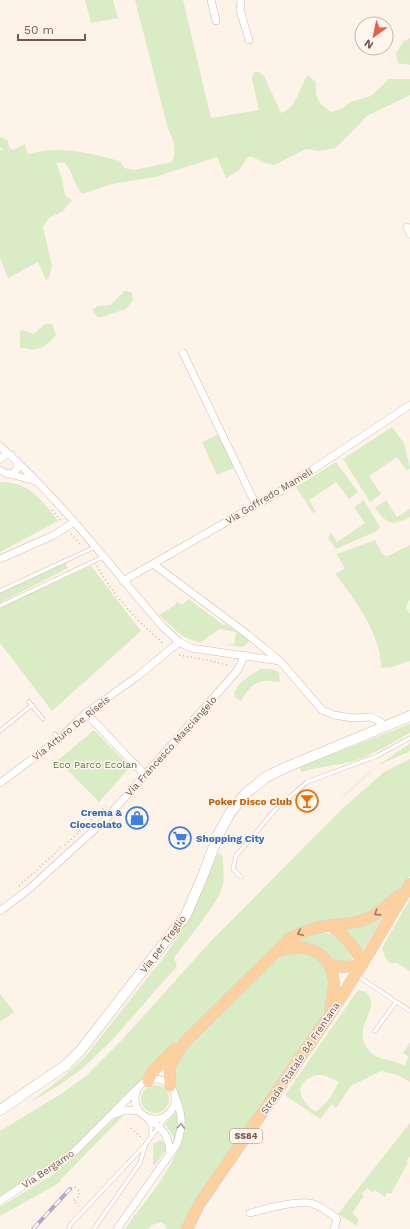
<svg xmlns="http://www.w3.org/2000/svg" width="410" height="1229" viewBox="0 0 410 1229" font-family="'Work Sans',sans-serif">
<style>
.green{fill:#d9ecc5;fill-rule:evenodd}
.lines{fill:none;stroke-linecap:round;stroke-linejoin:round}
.service-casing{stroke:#d3bbb0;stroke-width:4.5}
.minor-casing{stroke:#d3bbb0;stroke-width:8}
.secondary-casing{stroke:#d6bbad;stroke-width:11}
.primary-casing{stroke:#d9d0cd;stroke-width:12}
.path{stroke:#d9b1a1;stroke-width:1.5;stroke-dasharray:1 3;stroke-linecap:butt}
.service{stroke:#fff;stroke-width:3.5}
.minor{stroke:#fff;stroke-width:7}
.secondary{stroke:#fff;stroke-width:10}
.primary{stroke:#fdd0a0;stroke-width:11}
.rail-casing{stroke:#b4a5c8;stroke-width:4}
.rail{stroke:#fff7ef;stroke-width:2.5;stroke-dasharray:8;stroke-linecap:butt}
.oneway{stroke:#a17b64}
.oneway2{stroke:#af9a93}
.labels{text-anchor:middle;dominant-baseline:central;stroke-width:3;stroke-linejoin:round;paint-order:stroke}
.shield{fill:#fff7ef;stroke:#a1867c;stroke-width:1}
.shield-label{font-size:9px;font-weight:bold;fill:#79564b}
.street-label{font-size:10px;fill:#79564b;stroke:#fff7ef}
.park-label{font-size:10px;fill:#56793f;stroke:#fff7ef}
.food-label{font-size:10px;font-weight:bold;fill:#c56008;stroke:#fff7ef;text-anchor:end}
.shop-label{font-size:10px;font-weight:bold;fill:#366cbe;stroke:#fff7ef;text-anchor:end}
</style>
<rect width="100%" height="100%" fill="#fdf3e8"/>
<!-- green -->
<path class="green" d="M85 0H113L118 18 91 23Z
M135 0H183L211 118 259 110 252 79 254 72H259L264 76 281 113C297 108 299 87 308 75L316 82C315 99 317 102 331 112L343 108 350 102 371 96 389 79H410V95L367 116 336 148 318 151 306 149 274 165 262 162 253 157H248L239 170 226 178 217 157 155 177 112 184 82 194C74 184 73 173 65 163L56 162 62 179 65 196 72 200 63 211 49 218 43 227 52 267 48 279 46 280 38 262 8 278 0 258V151L3 149 0 147V137L8 140 9 147 13 150 25 144 28 154C62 145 87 153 120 161L124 168 134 170 172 162C177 151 174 139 168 129Z
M410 38V65L398 63 396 53 404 41Z
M124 291H128L132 293 133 300 126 309 98 318 92 310 98 306 111 305Z
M45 324H52L56 335C44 348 38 353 20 347V331L23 330 34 334Z
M392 427 404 443 410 468 407 471 397 457 369 476 381 494 370 502 343 459Z
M220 434 236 467 217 475 202 442Z
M336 462 358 492 349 499 336 482 309 500 316 512 313 513 296 487Z
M3 482C31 483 42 501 58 521L0 552V483Z
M364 500 380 527 377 531 336 549 328 538 331 533 337 542 365 523 354 507Z
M386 500 397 517 410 509V517C390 527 388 524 375 508Z
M375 540 383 555 388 556 410 545V601L409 600 406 607 410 614V661L392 667 381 668C382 637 354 597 335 574L345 569 337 554Z
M62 563H65L68 568 2 602 3 606 91 566 141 631 52 711 0 643V592Z
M190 598V600L223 625 225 624 250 641 243 647 227 645 234 644 236 632 219 629 200 643 182 636 159 615 174 606 177 602 182 605Z
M261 669H272L279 672 280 682C275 682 270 680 264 681 253 682 246 692 241 701L236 698 234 693C240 681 250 675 261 669Z
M410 724V733C392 742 375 754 357 760 339 766 320 766 302 772L299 767Z
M94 730 130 767 99 802 58 760Z
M410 744V751L379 765 336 803C359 780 382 761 410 744Z
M410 759V876L392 898 381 910 295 933 145 1078 129 1091 70 1152 0 1196V1131L61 1094 87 1075 119 1043 211 941 342 809 384 772Z
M218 853 223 856C222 865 225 875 223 884 219 904 186 940 174 958L177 966 114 1038 82 1069 56 1087 29 1103 64 1076 85 1057 164 957 191 916Z
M410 899V971L397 963H390L385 957 382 948Z
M386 913 361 953 342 929 364 926Z
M322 932C342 935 350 946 354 965L343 966 288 944 300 937Z
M289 952C294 952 299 952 304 953 328 958 334 986 326 1006 323 1015 318 1023 313 1031L181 1229H166V1226L161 1222 152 1225 148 1229H125C145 1200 188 1154 184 1117 183 1107 176 1098 174 1088 174 1084 173 1079 172 1074L186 1049 267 966Z
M358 990 366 992C384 1011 348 1024 370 1052 378 1061 395 1059 404 1066L409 1057 403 1053 410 1042V1082L398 1075 381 1071 351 1086 336 1108 332 1104 320 1119 285 1095ZM317 1075H323L339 1082 330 1098 316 1112C298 1100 292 1082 317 1075Z
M0 994 14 1012 0 1022Z
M141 1099a14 14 0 1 1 28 0a14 14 0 1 1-28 0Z
M177 1111 178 1125 174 1142 173 1136 165 1124Z
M123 1116 60 1180 61 1182 0 1216V1207L54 1174 115 1118Z
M410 1123V1158L409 1157 406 1161 408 1162 391 1194 387 1193 385 1197 375 1190 373 1193 367 1188 362 1194 364 1196 352 1213 358 1218 357 1226 338 1214Z
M161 1140 165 1144 166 1150 155 1165H153V1144Z"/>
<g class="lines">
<!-- service casing -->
<g class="service-casing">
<path id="service" d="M0 591 95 547
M0 606 103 557
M29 702 43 719
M0 731 32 705
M55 734 59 739
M241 877 233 869 236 856 274 811 307 782 377 756 410 738
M356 975 410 1011
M375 1031 396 1002
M144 1116 151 1126V1135
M69 1229 70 1225 145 1145 168 1115
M94 1229 140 1163 146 1143"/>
</g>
<!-- minor casing -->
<g class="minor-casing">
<path id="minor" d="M211 0 216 21
M241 0 240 10 249 40
M407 227 410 234
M183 353 256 505
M0 446C61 500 110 566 163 627L179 642 191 648 280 661 322 710 334 715 353 718 371 717 381 722 383 726
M0 459 5 455H11
M0 470 7 474 13 473 17 469V461
M10 474 35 481
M0 559 54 535 74 522
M153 564 247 634 280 661
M123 581 282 490 410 405
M86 713 145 775
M0 783 59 739 86 713 138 676 179 642
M0 911 29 889 104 821 237 671 245 655
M135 1099a20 20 0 1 1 40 0a20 20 0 1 1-40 0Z
M112 1115 126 1110 139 1111
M150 1119C164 1131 169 1135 170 1154
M0 1201 72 1154 139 1087
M250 1213C264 1209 295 1201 310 1203 320 1205 330 1213 337 1219L334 1229
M117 1229 177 1144C183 1125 183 1115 175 1097"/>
</g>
<!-- secondary casing -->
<g class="secondary-casing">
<path id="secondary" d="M0 1110 66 1065 80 1051 186 915 202 878 219 833 230 813 245 794 266 777 289 766 410 716"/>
</g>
<!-- primary casing -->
<g class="primary-casing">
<path id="primary" d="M333 927C347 937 355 948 363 963
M277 952C304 941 332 951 334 983 334 992 331 1002 330 1011
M329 964C342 968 350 968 363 963
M148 1081 152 1072 175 1049
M170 1086V1066L184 1043 290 938C300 933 309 929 320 927 335 924 351 925 366 919 380 914 390 902 401 894
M187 1229 200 1203 329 1016 363 963 410 884"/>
</g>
<!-- path -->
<path class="path" d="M52 510 61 521
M71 534 81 546
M97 566C113 595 138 622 163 643
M179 655 207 660 227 665
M65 845 106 806
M19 886 62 847
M131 1128 143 1139
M75 1187 79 1191V1196L74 1201 79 1206"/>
<!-- service -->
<use href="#service" class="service"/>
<!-- minor -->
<use href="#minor" class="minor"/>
<!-- secondary -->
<use href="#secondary" class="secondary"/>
<!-- primary -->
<use href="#primary" class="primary"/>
<!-- rail casing -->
<g class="rail-casing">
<path id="rail" d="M33 1229 70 1189"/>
</g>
<!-- rail -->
<use href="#rail" class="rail"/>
</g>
<!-- one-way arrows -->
<defs><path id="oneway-chevron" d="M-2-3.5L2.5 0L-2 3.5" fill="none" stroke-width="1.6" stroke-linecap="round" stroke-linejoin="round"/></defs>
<g class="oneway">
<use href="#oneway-chevron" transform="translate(377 913) rotate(147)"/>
<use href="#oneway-chevron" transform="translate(300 933) rotate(155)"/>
</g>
<use class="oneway2" href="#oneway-chevron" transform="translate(181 1126) rotate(-87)"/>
<!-- icons -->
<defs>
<g id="bar-ring" transform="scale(1.15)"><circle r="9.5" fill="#fff7ef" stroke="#e8710a" stroke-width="1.5"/><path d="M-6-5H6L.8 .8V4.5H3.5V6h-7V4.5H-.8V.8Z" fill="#e8710a"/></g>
<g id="shop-ring" transform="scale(1.15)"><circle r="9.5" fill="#fff7ef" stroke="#3f7fe0" stroke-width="1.5"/><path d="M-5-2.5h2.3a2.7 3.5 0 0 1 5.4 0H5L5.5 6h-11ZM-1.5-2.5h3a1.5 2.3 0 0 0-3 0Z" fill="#3f7fe0"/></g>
<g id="supermarket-ring" transform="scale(1.15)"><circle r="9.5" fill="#fff7ef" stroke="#3f7fe0" stroke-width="1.5"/><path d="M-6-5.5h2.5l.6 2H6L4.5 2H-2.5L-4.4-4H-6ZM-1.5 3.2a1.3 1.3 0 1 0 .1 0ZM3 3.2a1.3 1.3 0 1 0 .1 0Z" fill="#3f7fe0"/></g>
</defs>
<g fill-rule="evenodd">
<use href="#bar-ring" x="307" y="801"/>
<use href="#shop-ring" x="137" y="818"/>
<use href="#supermarket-ring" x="180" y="838"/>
</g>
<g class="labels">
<!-- shield labels -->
<rect class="shield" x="230" y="1129" width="32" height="14" rx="3"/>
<g class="shield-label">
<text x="246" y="1136">SS84</text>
</g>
<!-- street labels -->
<g class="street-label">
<text transform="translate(269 496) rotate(-31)">Via Goffredo Mameli</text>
<text transform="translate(71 728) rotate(-39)">Via Arturo De Riseis</text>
<text transform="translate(171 746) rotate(-48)">Via Francesco Masciangelo</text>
<text transform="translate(163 944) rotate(-53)">Via per Treglio</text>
<text transform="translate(300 1058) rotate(-56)">Strada Statale 84 Frentana</text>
<text transform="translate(48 1169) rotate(-34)">Via Bergamo</text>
</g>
<!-- park labels -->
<g class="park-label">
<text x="95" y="764">Eco Parco Ecolan</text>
</g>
<!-- food labels -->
<g class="food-label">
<text x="292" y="801">Poker Disco Club</text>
</g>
<!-- shop labels -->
<g class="shop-label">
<text x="122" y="812">Crema &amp;<tspan x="122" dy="12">Cioccolato</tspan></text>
<text x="196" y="838" text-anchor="start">Shopping City</text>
</g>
</g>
<!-- north arrow -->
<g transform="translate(374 36) rotate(213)"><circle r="19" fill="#fff7ef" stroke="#c9b7ad"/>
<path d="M0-3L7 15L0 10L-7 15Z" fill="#ea5d4a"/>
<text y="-6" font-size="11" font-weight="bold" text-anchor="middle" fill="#79564b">N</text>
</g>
<!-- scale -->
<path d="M18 34v6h67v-6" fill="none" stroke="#79564b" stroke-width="2"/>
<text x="24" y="34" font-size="12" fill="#79564b" stroke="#fff7ef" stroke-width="3" paint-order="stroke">50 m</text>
</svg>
